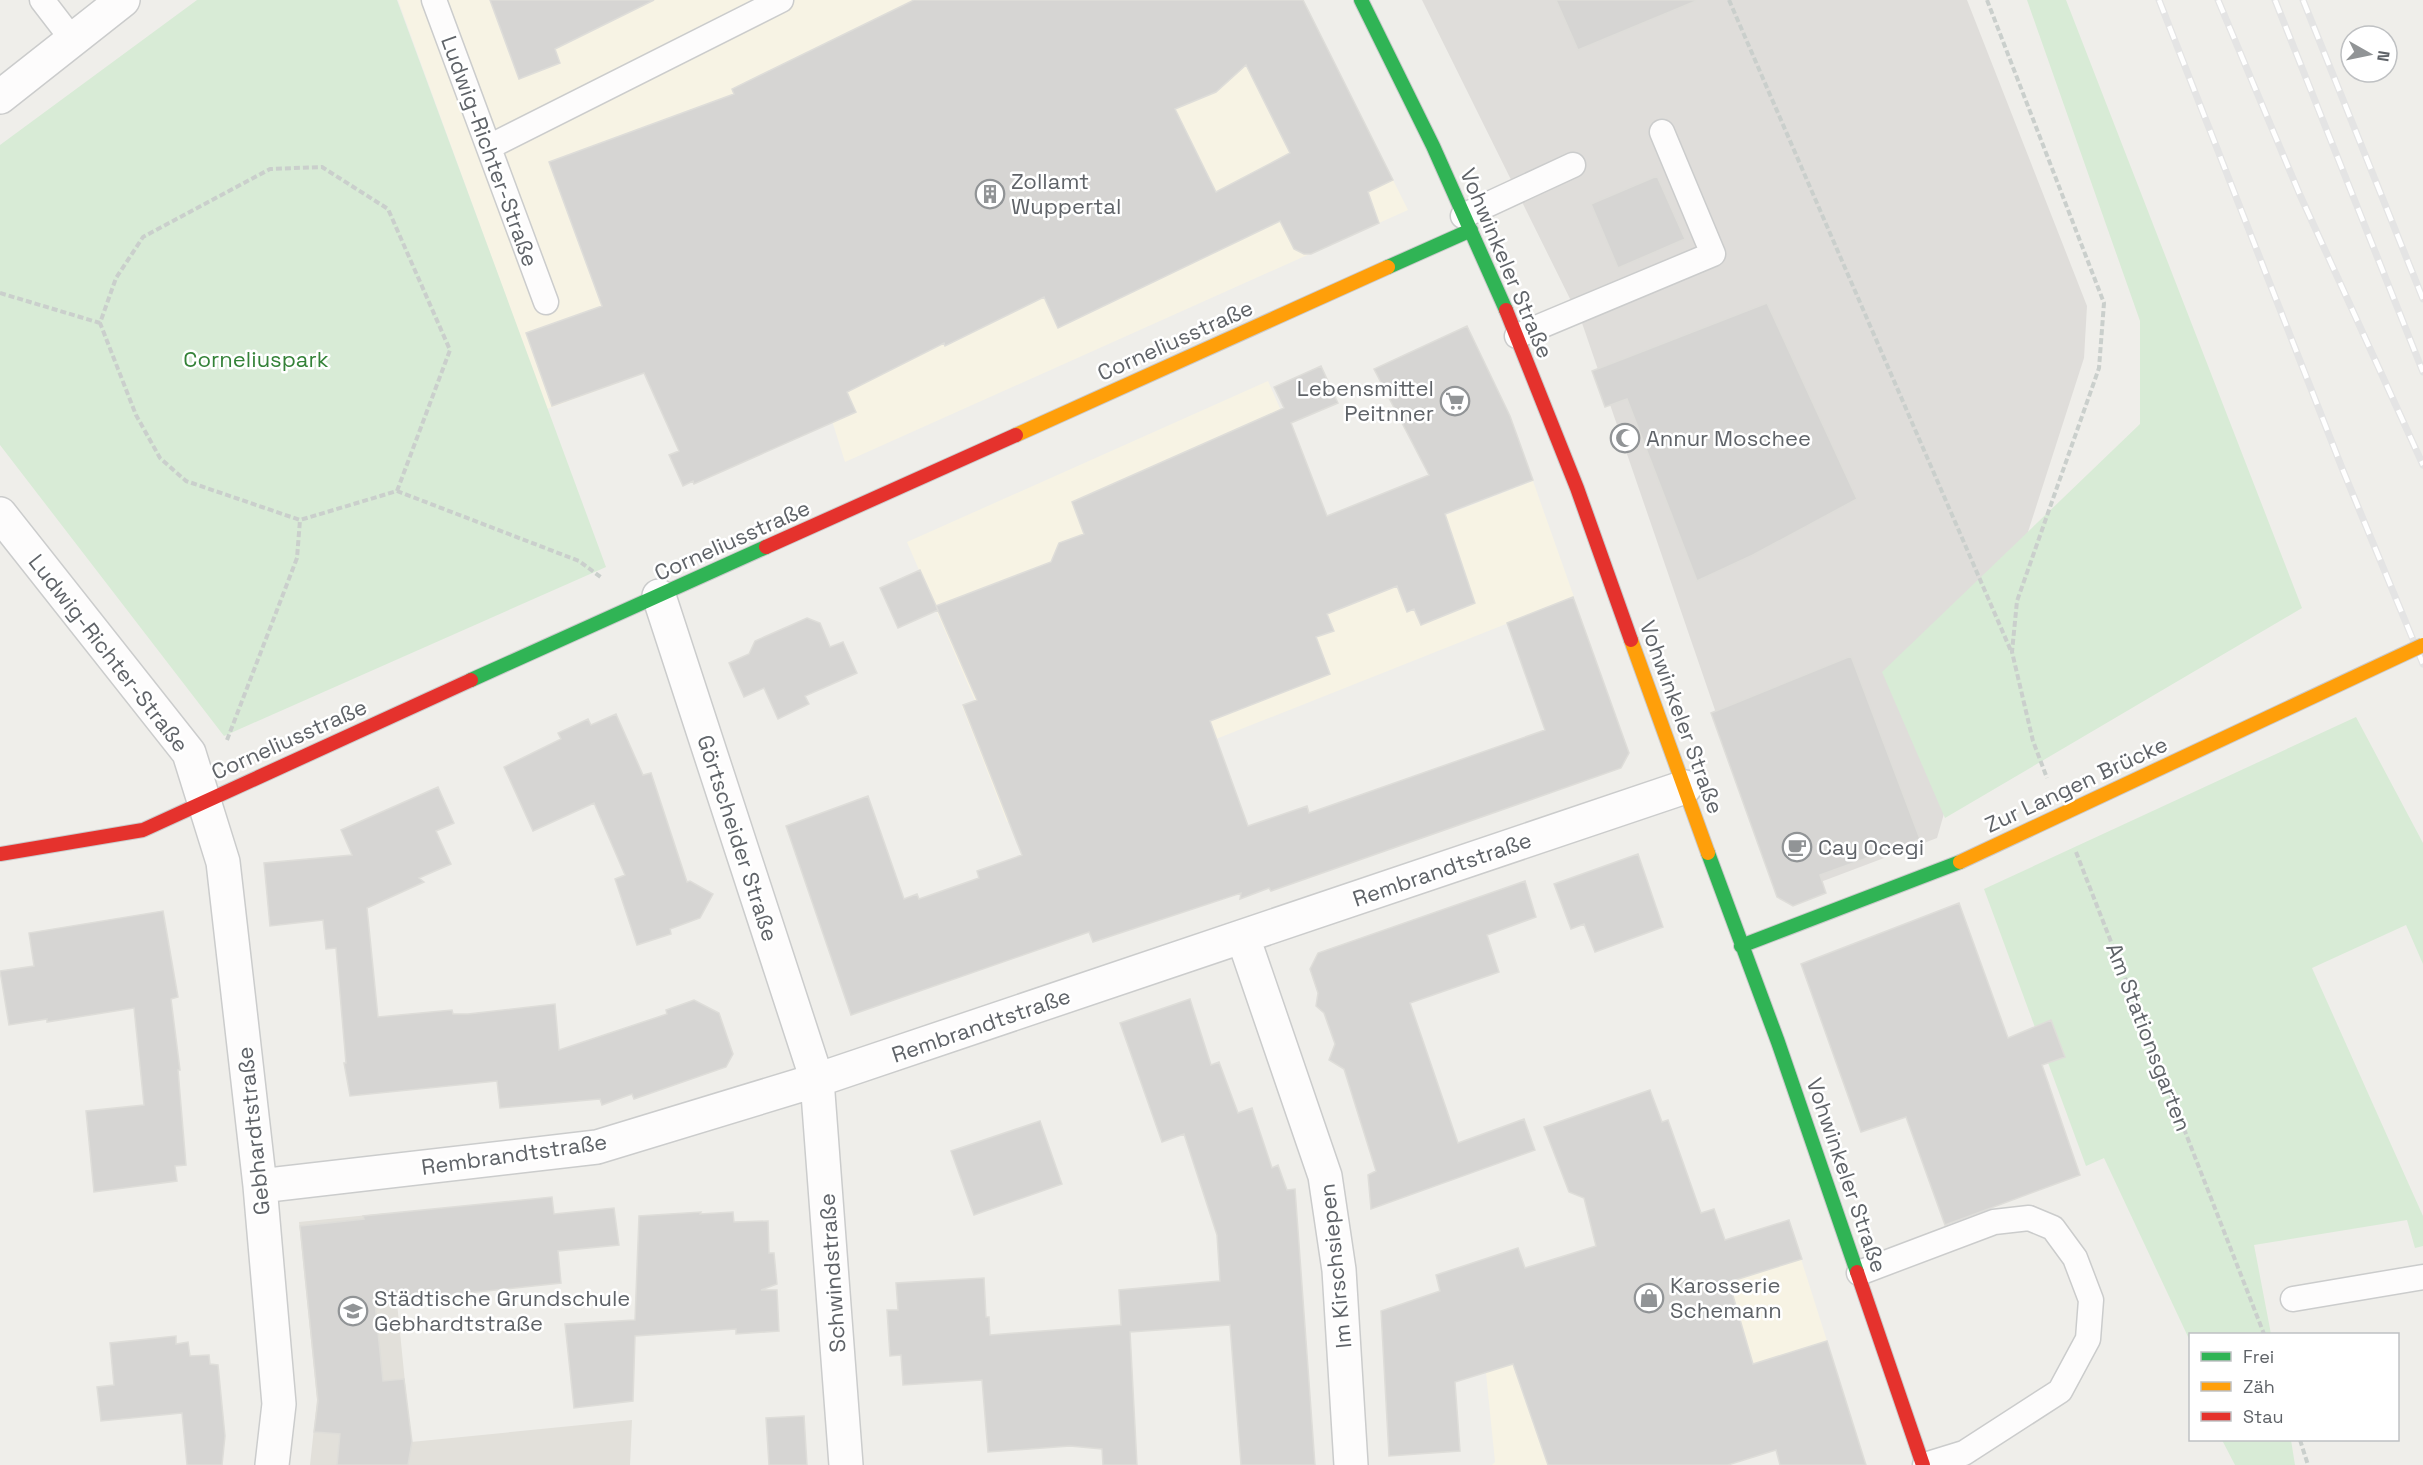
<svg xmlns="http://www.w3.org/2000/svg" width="2423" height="1465" viewBox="0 0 2423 1465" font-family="'Space Grotesk',sans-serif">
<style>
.commercial{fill:#f7f3e4}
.industrial{fill:#dfddda}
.education{fill:#e2e0da}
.green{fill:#d8ebd6}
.building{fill:#d6d5d3;stroke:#deddd9;stroke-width:1.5;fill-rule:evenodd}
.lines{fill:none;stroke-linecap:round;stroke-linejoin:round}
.lane-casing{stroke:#cbcccc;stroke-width:27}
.street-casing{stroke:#cbcccc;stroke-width:36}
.fast-casing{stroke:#cacacb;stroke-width:16}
.slow-casing{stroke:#cacacb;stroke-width:16}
.jam-casing{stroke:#cacacb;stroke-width:16}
.path{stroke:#cacfcc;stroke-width:4;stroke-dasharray:6 3;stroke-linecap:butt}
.lane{stroke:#fdfcfc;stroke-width:24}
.street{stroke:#fdfcfc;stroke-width:33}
.fast{stroke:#30b455;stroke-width:14}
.slow{stroke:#ff9f0a;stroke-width:14}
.jam{stroke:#e5322d;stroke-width:14}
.rail-casing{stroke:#e4e4e4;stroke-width:7}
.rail{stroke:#fff;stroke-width:4.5;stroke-dasharray:14;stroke-linecap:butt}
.slow-bridge-casing{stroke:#cacacb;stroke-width:16;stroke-linecap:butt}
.slow-bridge{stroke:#ff9f0a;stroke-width:14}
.labels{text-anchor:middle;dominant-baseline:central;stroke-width:5;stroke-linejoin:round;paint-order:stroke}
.street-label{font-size:22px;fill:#5f6368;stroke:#fff}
.poi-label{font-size:22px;fill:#5f6368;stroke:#fff;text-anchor:start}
.park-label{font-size:22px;fill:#348238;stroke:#fff}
</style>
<rect width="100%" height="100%" fill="#efeeea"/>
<!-- commercial -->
<path class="commercial" d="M398 0H1303L1408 210 845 462 799 316 547 409Z
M1268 381 1344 555 1533 481 1574 597 1007 822 962 706 975 701 907 542Z
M1789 1221 1827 1341 1702 1380 1745 1435 1752 1458 1730 1465H1492L1495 1462 1486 1373 1469 1322Z"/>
<!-- industrial -->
<path class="industrial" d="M1422 0H1967L2087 306 2084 358 1999 622 1937 838 1802 889 1772 876 1582 323Z"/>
<!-- education -->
<path class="education" d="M388 1213 411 1442 632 1420 630 1465H310L317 1400 299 1222Z"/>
<!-- green -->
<path class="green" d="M197 0H397L606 567 224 736 0 445V145Z
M2027 0H2066L2302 608 1945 818 1882 672 2140 424V321Z
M2356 717 2423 843V964L2406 925 2312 968 2423 1216V1246L2415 1248 2407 1220 2254 1245 2271 1334H2190V1341L2104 1158 2086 1166 1984 889Z
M2222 1440H2291L2295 1465H2235Z"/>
<!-- building -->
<path class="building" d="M490 0H654L555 49 560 63 519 79Z
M914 0H1303L1393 180 1368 192 1379 223 1311 254H1304L1294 249 1280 221 1058 328 1044 297 945 346 944 343 847 392 856 412 694 484 693 481 683 486 669 455 679 451 644 373 552 406 526 333 602 306 549 162 734 94 732 89ZM1246 65 1290 153 1216 192 1175 109 1216 92Z
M1556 0H1695L1696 1 1578 50Z
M1657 176 1685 239 1618 268 1591 204Z
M1767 303 1857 499 1753 555 1697 581 1627 399 1605 407 1592 371Z
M1467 326 1510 416 1533 480 1445 514 1475 603 1421 625 1414 609 1407 612 1397 586 1327 614 1334 631 1316 637 1330 674 1210 721 1248 826 1307 806 1309 813 1545 730 1507 623 1573 597 1629 753 1621 768 1271 891 1269 888 1240 899 1241 893 1093 942 1089 932 851 1015 786 826 868 796 904 899 917 894 919 899 979 878 977 871 1022 855 963 705 977 700 936 606 1051 562 1059 543 1084 534 1072 502 1284 408 1274 387 1321 366 1338 403 1291 423 1327 516 1429 475 1374 369Z
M920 570 938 610 898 628 880 588Z
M807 618 820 623 830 647 843 642 857 673 805 696 809 704 778 719 764 688 744 697 729 663 749 654 755 641Z
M1851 656 1920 839 1820 875 1826 893 1793 906 1777 897 1711 713Z
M616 714 643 775 651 773 687 882 690 881 713 894 700 918 670 929 671 934 637 945 615 879 625 875 594 803 533 831 504 767 561 739 558 733 588 719 591 725Z
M438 787 454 823 436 831 451 864 419 878 424 882 367 908 378 1017 452 1010 453 1014H468L555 1004 559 1050 667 1014 666 1010 694 1000 719 1013 733 1054 726 1067 634 1099 632 1094 602 1105 600 1099 500 1108 497 1081 350 1096 344 1063H346L336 948 326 949 323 920 270 926 264 863 352 855 341 830Z
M1638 854 1663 927 1595 952 1584 924 1571 929 1554 884Z
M1525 881 1536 917 1487 935 1499 972 1410 1003 1458 1143 1524 1119 1535 1150 1371 1209 1368 1175 1376 1171 1344 1069 1329 1060 1335 1044 1324 1013 1316 1006 1318 993 1310 969 1318 953Z
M1959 903 2008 1038 2051 1020 2065 1057 2042 1065 2080 1175 1945 1225 1906 1117 1861 1132 1801 964Z
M163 911 178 997 171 999 180 1070H178L186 1165 175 1166 177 1181 94 1192 86 1111 144 1105 134 1008 47 1022V1019L9 1025 0 971 34 966 29 933Z
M1190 999 1211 1065 1219 1062 1238 1113 1252 1108 1272 1168 1278 1165 1287 1190 1295 1189 1315 1465H1241L1230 1325 1130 1332 1137 1465H1103L1102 1449 1070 1446 988 1452 982 1380 903 1385 901 1355 890 1356 887 1310H898L896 1283 984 1278 986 1317H989L990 1335 1121 1325 1119 1290 1220 1281 1217 1235 1184 1134 1162 1142 1120 1023Z
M1650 1090 1662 1122 1668 1120 1701 1213 1714 1209 1725 1240 1789 1220 1802 1259 1729 1282 1753 1364 1827 1341 1866 1465H1780L1776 1450 1728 1465H1548L1513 1364 1455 1382 1460 1451 1389 1456 1381 1311 1440 1291 1436 1275 1518 1248 1525 1268 1596 1246 1584 1198 1569 1192 1544 1127Z
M1040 1121 1062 1184 974 1215 951 1151Z
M552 1197 554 1214 614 1208 619 1245 558 1251 561 1283 375 1303 383 1381 404 1379 412 1442 408 1465H337L340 1434 314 1432 318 1401 300 1226 364 1219 363 1216Z
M701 1212 700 1214 733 1212 734 1222 768 1221 769 1253H774L777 1284 761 1290H777L779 1331 736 1334V1329L635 1336 633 1401 574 1408 565 1324 635 1320 639 1216Z
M176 1336V1344L188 1342 190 1356 209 1355 210 1364 218 1365 225 1436 222 1465H187L182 1413 101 1421 97 1387 114 1385 110 1343Z
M804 1416 807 1465H769L766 1418Z"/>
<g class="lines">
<!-- lane casing -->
<g class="lane-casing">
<path id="lane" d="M42 0 72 39
M434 0 546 302
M489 147 781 0
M1463 216 1573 165
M1517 336 1713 254 1662 132
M1859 1273 1994 1222 2029 1218 2053 1228 2075 1258 2091 1300 2088 1339 2060 1391 1964 1453 1925 1465
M2293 1299 2423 1277"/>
</g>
<!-- street casing -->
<g class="street-casing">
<path id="street" d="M0 97 123 0
M0 514 189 753 223 862 260 1186 279 1404 272 1465
M659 596 817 1080 846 1465
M1243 937 1325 1176 1339 1270 1351 1465
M260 1186 597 1147 817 1080 1685 787"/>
</g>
<!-- fast casing -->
<g class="fast-casing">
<path id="fast" d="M1361 0 1433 146 1506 310
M1388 267 1471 230
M471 680 766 547
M1708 853 1778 1042 1857 1272
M1741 946 1960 862"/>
</g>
<!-- slow casing -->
<g class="slow-casing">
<path id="slow" d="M1016 435 1388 267
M1631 640 1708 853"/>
</g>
<!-- jam casing -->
<g class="jam-casing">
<path id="jam" d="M1506 310 1577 488 1631 640
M766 547 1016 435
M0 854 143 830 471 680
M1857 1272 1923 1465"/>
</g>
<!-- path -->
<path class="path" d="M1729 0 2011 651
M1987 0 2104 303 2099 368 2017 601 2012 652 2033 741 2047 778
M0 293 100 323
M397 491 450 350 388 209 322 167 270 169 143 237 116 278 100 323 136 415 160 458 186 481 300 520 397 491 579 561 602 578
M227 740 297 558 300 520
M2076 852 2264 1334
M2300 1440 2308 1465"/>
<!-- lane -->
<use href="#lane" class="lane"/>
<!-- street -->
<use href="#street" class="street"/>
<!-- fast -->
<use href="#fast" class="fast"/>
<!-- slow -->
<use href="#slow" class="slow"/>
<!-- jam -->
<use href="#jam" class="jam"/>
<!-- rail casing -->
<g class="rail-casing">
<path id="rail" d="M2159 0 2342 468 2423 664
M2218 0 2300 195 2423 465
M2275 0 2423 372
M2303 0 2423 299"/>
</g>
<!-- rail -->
<use href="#rail" class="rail"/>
<!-- slow-bridge casing -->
<g class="slow-bridge-casing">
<path id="slow-bridge" d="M1960 862 2423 645"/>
</g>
<!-- slow-bridge -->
<use href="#slow-bridge" class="slow-bridge"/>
</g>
<!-- icons -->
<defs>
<g id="building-ring" transform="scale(1.5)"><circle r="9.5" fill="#fff" stroke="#919496" stroke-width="1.5"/><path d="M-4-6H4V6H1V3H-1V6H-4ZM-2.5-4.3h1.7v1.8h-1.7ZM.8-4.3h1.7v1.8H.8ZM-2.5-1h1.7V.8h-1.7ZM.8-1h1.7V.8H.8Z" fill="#919496"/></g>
<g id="supermarket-ring" transform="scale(1.5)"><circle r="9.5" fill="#fff" stroke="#919496" stroke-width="1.5"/><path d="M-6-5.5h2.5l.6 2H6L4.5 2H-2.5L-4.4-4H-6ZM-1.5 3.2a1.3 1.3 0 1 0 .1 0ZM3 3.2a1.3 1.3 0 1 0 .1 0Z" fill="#919496"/></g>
<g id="mosque-ring" transform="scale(1.5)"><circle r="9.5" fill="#fff" stroke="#919496" stroke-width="1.5"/><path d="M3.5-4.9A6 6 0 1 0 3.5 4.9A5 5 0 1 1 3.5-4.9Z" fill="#919496"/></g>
<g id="cafe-ring" transform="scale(1.5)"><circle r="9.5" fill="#fff" stroke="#919496" stroke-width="1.5"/><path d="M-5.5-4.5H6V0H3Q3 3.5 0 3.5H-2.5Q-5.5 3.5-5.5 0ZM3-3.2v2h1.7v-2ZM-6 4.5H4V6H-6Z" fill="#919496"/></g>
<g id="shop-ring" transform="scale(1.5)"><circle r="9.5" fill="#fff" stroke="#919496" stroke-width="1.5"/><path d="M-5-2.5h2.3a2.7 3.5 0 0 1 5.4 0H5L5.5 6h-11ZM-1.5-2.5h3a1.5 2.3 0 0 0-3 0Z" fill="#919496"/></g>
<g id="school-ring" transform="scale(1.5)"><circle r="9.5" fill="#fff" stroke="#919496" stroke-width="1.5"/><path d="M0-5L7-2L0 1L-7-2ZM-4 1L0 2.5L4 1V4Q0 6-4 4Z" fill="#919496"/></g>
</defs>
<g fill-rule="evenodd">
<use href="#building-ring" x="990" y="194"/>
<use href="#supermarket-ring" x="1455" y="401"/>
<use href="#mosque-ring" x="1625" y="438"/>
<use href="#cafe-ring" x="1797" y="847"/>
<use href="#shop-ring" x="1649" y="1298"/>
<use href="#school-ring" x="353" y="1311"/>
</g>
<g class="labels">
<!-- street labels -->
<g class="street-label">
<text transform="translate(490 151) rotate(70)">Ludwig-Richter-Straße</text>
<text transform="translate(1507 263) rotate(67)">Vohwinkeler Straße</text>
<text transform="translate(1175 340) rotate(-24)">Corneliusstraße</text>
<text transform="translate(732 540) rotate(-24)">Corneliusstraße</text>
<text transform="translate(109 653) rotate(52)">Ludwig-Richter-Straße</text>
<text transform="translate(1682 717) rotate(70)">Vohwinkeler Straße</text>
<text transform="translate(289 739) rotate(-24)">Corneliusstraße</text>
<text transform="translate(2076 784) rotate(-25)">Zur Langen Brücke</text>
<text transform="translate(738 838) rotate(72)">Görtscheider Straße</text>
<text transform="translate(1442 869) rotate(-19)">Rembrandtstraße</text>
<text transform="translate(981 1025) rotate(-19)">Rembrandtstraße</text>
<text transform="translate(2149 1037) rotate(69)">Am Stationsgarten</text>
<text transform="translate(253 1131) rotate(-96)">Gebhardtstraße</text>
<text transform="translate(514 1154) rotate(-8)">Rembrandtstraße</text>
<text transform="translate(1847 1175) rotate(71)">Vohwinkeler Straße</text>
<text transform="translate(1335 1266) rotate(-96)">Im Kirschsiepen</text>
<text transform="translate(832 1273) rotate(-94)">Schwindstraße</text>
</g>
<!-- poi labels -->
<g class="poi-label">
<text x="1011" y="181">Zollamt<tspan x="1011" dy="25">Wuppertal</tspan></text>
<text x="1434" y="388" text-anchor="end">Lebensmittel<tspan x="1434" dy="25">Peitnner</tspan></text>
<text x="1646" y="438">Annur Moschee</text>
<text x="1818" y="847">Cay Ocegi</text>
<text x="1670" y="1285">Karosserie<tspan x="1670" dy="25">Schemann</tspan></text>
<text x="374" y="1298">Städtische Grundschule<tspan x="374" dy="25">Gebhardtstraße</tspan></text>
</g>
<!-- park labels -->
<g class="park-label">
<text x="256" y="359">Corneliuspark</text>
</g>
</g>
<!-- legend -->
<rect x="2189" y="1333" width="210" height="108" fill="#ffffff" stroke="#bfc1c3" stroke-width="1.5"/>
<rect x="2201" y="1352" width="30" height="9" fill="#30b455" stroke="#bfc1c3" stroke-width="1.5"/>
<text x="2243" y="1363" font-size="18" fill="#5f6368">Frei</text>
<rect x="2201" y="1382" width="30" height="9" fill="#ff9f0a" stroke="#bfc1c3" stroke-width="1.5"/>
<text x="2243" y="1393" font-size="18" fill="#5f6368">Zäh</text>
<rect x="2201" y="1412" width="30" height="9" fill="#e5322d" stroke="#bfc1c3" stroke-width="1.5"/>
<text x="2243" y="1423" font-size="18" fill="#5f6368">Stau</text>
<!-- north arrow -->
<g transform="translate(2369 54) rotate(99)"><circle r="28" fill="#ffffff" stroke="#bfc1c3" stroke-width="1.5"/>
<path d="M0-4.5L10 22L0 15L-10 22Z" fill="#919496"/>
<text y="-9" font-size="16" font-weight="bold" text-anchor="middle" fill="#5f6368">N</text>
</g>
</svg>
